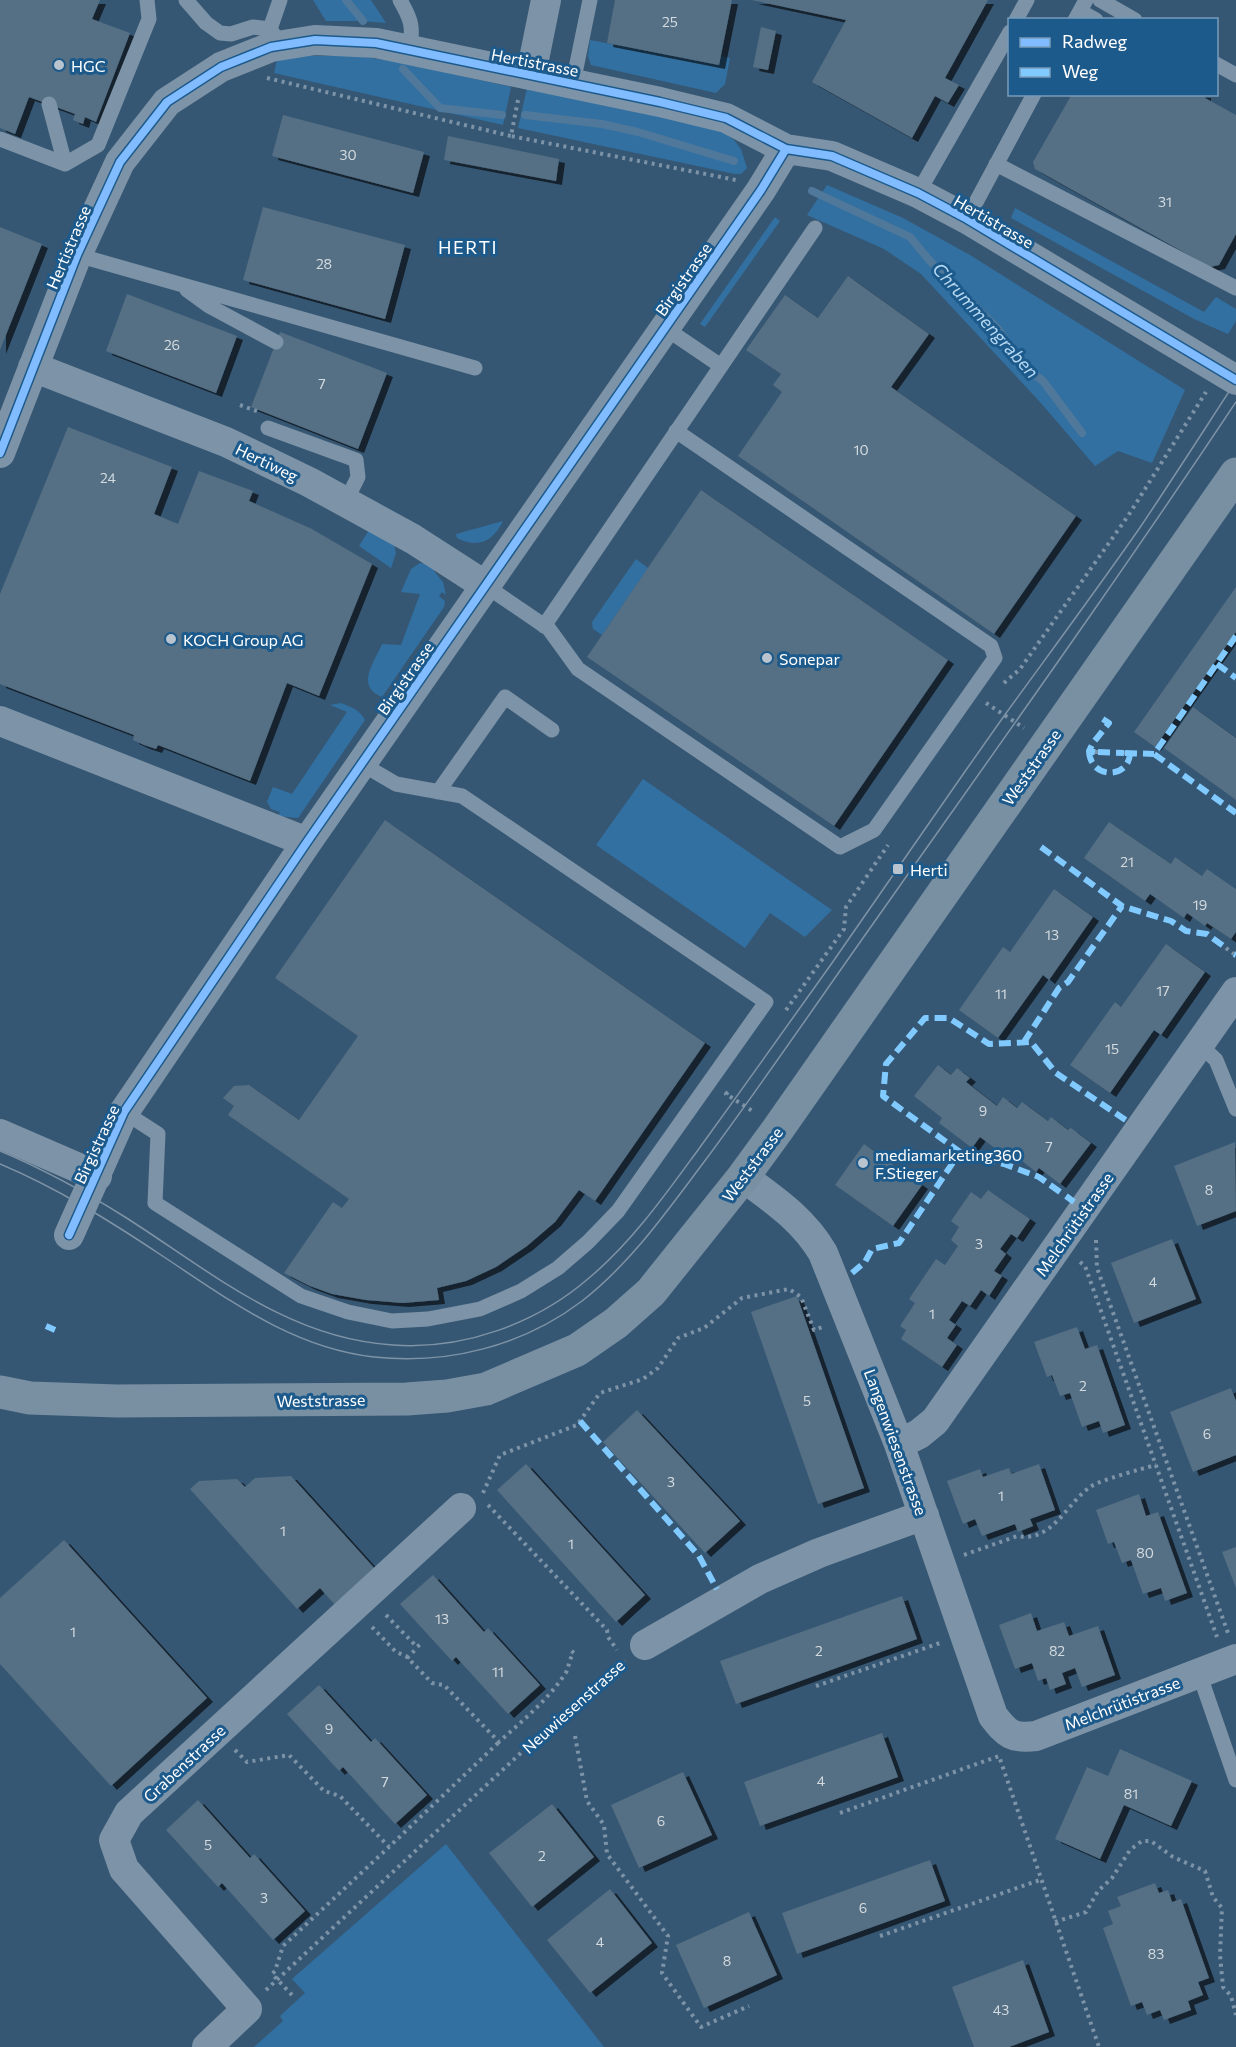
<svg xmlns="http://www.w3.org/2000/svg" width="1236" height="2047" viewBox="0 0 1236 2047" font-family="Commissioner,sans-serif">
	<defs>
		<filter id="shadow"><feDropShadow dx="6" dy="4" stdDeviation="0" flood-color="#0009"/></filter>
	</defs>
	<rect width="100%" height="100%" fill="#365773"/>
	<path fill="#3270a2" d="M313 0H371L386 23 363 21H326Z
		M590 40 719 65 721 56 730 58 725 84 716 93 591 65 588 56Z
		M307 56H358L404 63 511 87 503 125 274 73 277 60Z
		M527 88 688 121 724 132 734 140 741 149 747 168 741 174H735L518 128Z
		M827 185 903 218 970 255 1185 390 1152 463 1118 451 1095 466 1040 402 921 274 884 249 807 215Z
		M1015 208 1204 312 1216 297 1236 309V321L1228 334 1196 320 1011 218Z
		M775 217 780 221 705 327 700 324Z
		M503 521C493 541 479 549 457 538L456 534Z
		M372 525 394 543 396 553 391 568 359 546Z
		M636 559 648 568 602 635 593 629 592 622Z
		M420 563 436 565 434 571 443 582 446 595 442 592 439 596 445 601 444 607 382 697C355 686 374 663 382 644L401 645 420 594 401 592 411 569Z
		M341 703C351 707 360 710 365 720L298 818 278 816 280 812 271 809 267 802 273 787 292 794 347 712 330 705Z
		M643 779 832 910 805 937 770 913 745 948 596 845Z
		M446 1844 604 2047H254L283 2021 280 2016 305 1993 292 1979Z"/>
	<g fill="none" stroke-linecap="round" stroke-linejoin="round">
		<path stroke="#4f789a" stroke-width="8" d="M346 0 363 21
			M403 69 440 108 502 115
			M525 115 602 124 638 132 734 161
			M812 191 910 237 930 261 998 329 1025 367 1043 381 1082 433"/>
	</g>
	<path fill="#546f84" filter="url(#shadow)" d="M0 0H100L92 19 130 33 96 122 85 117 83 124 73 120 75 114 29 97 15 134 0 128Z
		M615 0H732L719 65 607 43Z
		M752 0H988L945 78 959 85 948 103 935 96 912 138 812 82 846 20Z
		M761 27 776 31 768 70 753 67Z
		M1072 94H1205V98L1236 115V234L1219 265 1210 267 1035 169 1033 162Z
		M283 115 424 152 413 193 272 156Z
		M448 136 559 159 556 181 444 160Z
		M263 207 405 245 385 319 243 280Z
		M0 227 42 244 0 350Z
		M848 276 929 334 891 387 1076 516 994 634 738 456 782 392 773 385 781 374 746 350 785 295 818 318Z
		M127 294 237 336 216 393 106 351Z
		M280 332 387 373 358 449 251 407Z
		M68 427 172 467 154 514 178 524 199 471 253 491 249 501 312 529 372 564 319 696 287 683 250 781 158 745 156 749 144 745 133 740 134 735 0 684V594Z
		M701 490 948 660 834 826 587 657Z
		M1236 587V632L1155 747 1134 732Z
		M1193 707 1236 738V800L1164 748Z
		M385 820 705 1043 595 1201 579 1190 555 1222 527 1246 496 1267 466 1281 437 1288 439 1300 403 1303 366 1300 332 1294 310 1286 284 1273 333 1202 342 1208 349 1199 228 1115 234 1106 223 1098 234 1086 249 1085 299 1120 358 1036 275 978Z
		M1109 822 1171 864 1175 857 1202 876 1207 869 1236 889V932L1231 939 1207 923 1205 926 1187 913 1184 918 1150 894 1145 901 1084 858Z
		M1054 889 1093 917 1049 980 1043 975 998 1038 959 1010 1003 947 1010 952Z
		M1166 944 1205 972 1161 1035 1154 1030 1110 1093 1070 1065 1115 1002 1121 1007Z
		M938 1065 951 1075 957 1068 970 1078 966 1082 997 1106 1003 1097 1017 1108 1022 1102 1048 1121 1051 1117 1068 1130 1071 1128 1091 1143 1060 1184 1039 1168 1036 1172 1008 1150 1004 1155 980 1137 972 1148 939 1123 942 1118 914 1096Z
		M1235 1142 1236 1211 1197 1226 1174 1166Z
		M864 1144 922 1185 893 1226 835 1185Z
		M988 1190 1030 1219 1017 1238 1011 1234 1000 1249 1006 1254 994 1271 1002 1276 989 1296 981 1290 970 1306 962 1301 949 1320 956 1325 947 1338 957 1345 942 1367 901 1339 906 1330 900 1326 915 1303 909 1299 936 1259 945 1265 958 1246 951 1240 959 1227 951 1221 971 1192 981 1199Z
		M1172 1239 1196 1299 1134 1323 1111 1263Z
		M797 1296 864 1488 818 1504 751 1312Z
		M1077 1327 1085 1349 1097 1345 1125 1425 1103 1433 1099 1421 1082 1427 1070 1393 1060 1396 1052 1375 1047 1377 1034 1342Z
		M1231 1388 1236 1401V1455L1193 1472 1170 1412Z
		M637 1410 740 1521 705 1553 603 1442Z
		M526 1464 645 1595 616 1622 497 1490Z
		M1039 1464 1055 1510 1030 1519 1033 1526 1018 1532 1015 1524 982 1536 975 1519 963 1524 947 1481 980 1469 983 1477 1009 1468 1011 1474Z
		M291 1476 376 1570 336 1606 320 1588 297 1609 190 1489 199 1481 237 1479 245 1487 255 1478Z
		M1139 1494 1146 1516 1158 1512 1187 1593 1165 1601 1161 1588 1143 1594 1131 1560 1122 1563 1114 1542 1108 1544 1096 1510Z
		M64 1540 207 1698 111 1786 0 1664V1598Z
		M1236 1547V1588L1222 1552Z
		M433 1575 484 1632 488 1628 540 1685 508 1714 456 1657 452 1661 400 1604Z
		M902 1596 917 1639 736 1704 720 1661Z
		M1031 1613 1037 1631 1064 1622 1069 1636 1098 1626 1115 1675 1082 1687 1075 1668 1062 1673 1066 1684 1050 1690 1046 1678 1038 1681 1032 1663 1015 1669 999 1625Z
		M319 1685 371 1742 375 1738 427 1795 395 1824 343 1767 339 1771 287 1714Z
		M882 1733 898 1777 760 1826 744 1782Z
		M1120 1749 1192 1781 1171 1826 1124 1805 1100 1859 1055 1839 1087 1767 1108 1776Z
		M683 1772 712 1835 639 1868 611 1805Z
		M198 1800 250 1858 254 1854 305 1911 273 1940 222 1883 218 1887 166 1830Z
		M552 1804 594 1857 532 1907 489 1853Z
		M930 1860 945 1901 797 1954 782 1913Z
		M1155 1883 1159 1893 1168 1890 1172 1902 1181 1899 1209 1978 1198 1982 1203 1995 1188 2001 1191 2010 1164 2020 1160 2010 1147 2015 1142 2002 1131 2006 1103 1928 1113 1924 1108 1911 1121 1906 1117 1897Z
		M610 1889 652 1943 590 1993 547 1940Z
		M749 1912 777 1975 704 2008 676 1945Z
		M1023 1960 1049 2032 1009 2047H974L952 1987Z"/>
	<g fill="none" stroke-linecap="round" stroke-linejoin="round">
		<path stroke="#7d93a7" stroke-width="4" stroke-dasharray="3 4.5" stroke-linecap="butt" d="M267 78 511 136
			M518 100 511 136 736 180
			M240 405 259 412
			M1004 683 1020 669 1128 516 1206 392
			M986 703 1024 728
			M1095 752H1098
			M1124 753H1125
			M1226 948 1234 954
			M786 1010 844 929 846 907 888 845
			M728 1092 726 1094 754 1112
			M1096 1240 1097 1268 1228 1633
			M1080 1262 1085 1266 1217 1637
			M483 1493 500 1455 577 1425 600 1393 643 1379 658 1368 678 1338 704 1328 742 1298 789 1289 801 1297 814 1330 825 1326
			M488 1505 607 1630 608 1637 617 1650
			M964 1555 1017 1536C1052 1543 1066 1504 1090 1487 1100 1480 1141 1469 1156 1465
			M386 1615 417 1647 423 1642
			M372 1627 396 1652 406 1656 432 1683 444 1685 499 1742C523 1720 547 1701 565 1674 570 1667 567 1662 574 1653L568 1648
			M407 1658 417 1648
			M816 1686 940 1643
			M575 1736 587 1801 604 1825 607 1854 668 1936 662 1973 701 2027 749 2006
			M235 1750 247 1762 289 1755 324 1791 340 1796 389 1847 499 1742
			M840 1813 999 1756 1099 2047
			M1055 1922 1086 1912 1098 1891 1112 1878 1130 1850 1142 1841H1151L1173 1857 1205 1871 1213 1897 1222 1908 1220 1955 1223 1987 1231 1996 1236 2015
			M880 1936 1040 1880
			M266 1990 581 1697 625 1660
			M292 1995 272 1974 275 1971 283 1946 389 1847"/>
		<path stroke="#7d93a7" stroke-width="15" d="M186 0 206 23 220 33 231 34 253 27 270 29 281 45
			M400 0C412 21 413 26 410 50
			M1100 0 1135 20
			M1080 11 1096 20
			M1016 20 1027 0
			M1075 20 1086 0
			M270 29 280 0
			M1216 64 1236 75
			M573 83 590 0
			M49 104 65 164
			M0 139 65 164
			M65 164 98 145 149 19 147 0
			M996 164 1236 288
			M918 193 1010 32
			M967 219 1034 94
			M77 255 475 368
			M187 290 209 306 276 342
			M665 328 721 366
			M268 428 356 460 358 477 346 501
			M486 586 549 629 578 669 840 847 874 830 995 658 991 646 676 431
			M544 626 815 228
			M438 792 505 697 552 730
			M1199 1044 1216 1060 1236 1109
			M124 1112 158 1134 155 1203 301 1296 348 1312 392 1321 428 1319 480 1309 521 1291 558 1268 588 1242 618 1211 766 1002 462 796 396 784 362 764
			M1199 1673 1236 1780"/>
		<path stroke="#7d93a7" stroke-width="30" d="M531 74 546 0
			M33 367 226 442 309 482 413 539 486 586
			M0 453 77 255 120 162 167 102 221 67 271 47 315 40 376 43 660 102 726 118 786 149 832 156 918 193 967 219 1236 380
			M0 721 307 842
			M0 1134 97 1176
			M743 1177C774 1200 803 1219 823 1253L899 1444 993 1716C1007 1734 1012 1739 1036 1736L1236 1659
			M69 1235 124 1112 307 842 761 190 786 149
			M899 1444 919 1434 935 1421 1236 992
			M645 1645 760 1579 819 1553 924 1515
			M207 2047 247 2009 124 1869 114 1840 129 1813 461 1508"/>
		<path stroke="#7990a3" stroke-width="33" d="M0 1392 30 1398 117 1401 407 1399 447 1396 486 1389 577 1350 616 1323 651 1292 743 1177 778 1129 1236 474"/>
		<path stroke="#7e93a6" stroke-width="1.5" d="M0 1151C43 1169 85 1192 125 1217 210 1271 288 1339 393 1345 463 1350 536 1324 589 1278 632 1242 665 1195 698 1150 743 1088 787 1026 832 963 889 881 946 798 1004 716 1049 654 1095 592 1139 529 1172 480 1204 430 1236 381
			M0 1164C57 1188 110 1221 161 1255 228 1299 292 1348 374 1357 447 1365 523 1346 582 1301 631 1263 667 1211 704 1162 750 1100 793 1038 837 975 971 784 1107 596 1236 402"/>
		<path stroke="#80caff" stroke-width="6" stroke-dasharray="12 6" stroke-linecap="butt" d="M1236 636 1154 754 1236 813
			M1217 664 1236 678
			M1089 751C1090 779 1129 780 1130 753
			M1095 752 1089 751 1093 743 1109 723 1098 716
			M1098 752 1124 753
			M1125 753 1154 754
			M1041 847 1122 906 1171 921 1186 931 1207 934 1226 948
			M1234 954 1236 955
			M1024 1042 1059 988 1068 982 1122 906
			M1060 1192 1039 1177 1004 1164 960 1152 883 1096 886 1064 925 1018H949L989 1044 1031 1042 1056 1073 1130 1123
			M1066 1196 1074 1202
			M852 1273 865 1262 872 1249 899 1243 960 1152
			M46 1326 55 1330
			M580 1421 699 1556 717 1589"/>
		<g stroke="#1d5a8c" stroke-width="11">
			<path id="cycleway" d="M0 453 77 255 120 162 167 102 221 67 271 47 315 40 376 43 660 102 726 118 786 149 832 156 918 193 967 219 1236 380
				M69 1235 124 1112 307 842 761 190 786 149"/>
		</g>
		<use href="#cycleway" stroke="#80bcff" stroke-width="8"/>
	</g>
	<g fill="#b9c4ce" stroke="#1d5a8c" stroke-width="2">
		<circle cx="59" cy="65" r="6"/>
		<circle cx="171" cy="639" r="6"/>
		<circle cx="767" cy="658" r="6"/>
		<rect x="892" y="863" width="12" height="12" rx="3"/>
		<circle cx="863" cy="1163" r="6"/>
	</g>
	<g text-anchor="middle" dominant-baseline="central" stroke-width="6" stroke-linejoin="round" paint-order="stroke">
		<g font-size="14" fill="#d4dbe0">
			<text x="670" y="21">25</text>
			<text x="348" y="154">30</text>
			<text x="1165" y="201">31</text>
			<text x="324" y="263">28</text>
			<text x="172" y="344">26</text>
			<text x="322" y="383">7</text>
			<text x="861" y="449">10</text>
			<text x="108" y="477">24</text>
			<text x="1127" y="861">21</text>
			<text x="1200" y="904">19</text>
			<text x="1052" y="934">13</text>
			<text x="1163" y="990">17</text>
			<text x="1001" y="993">11</text>
			<text x="1112" y="1048">15</text>
			<text x="983" y="1110">9</text>
			<text x="1049" y="1146">7</text>
			<text x="1209" y="1189">8</text>
			<text x="979" y="1243">3</text>
			<text x="1153" y="1281">4</text>
			<text x="932" y="1313">1</text>
			<text x="1083" y="1385">2</text>
			<text x="807" y="1400">5</text>
			<text x="1207" y="1433">6</text>
			<text x="671" y="1481">3</text>
			<text x="1001" y="1495">1</text>
			<text x="283" y="1530">1</text>
			<text x="571" y="1543">1</text>
			<text x="1145" y="1552">80</text>
			<text x="442" y="1618">13</text>
			<text x="73" y="1631">1</text>
			<text x="819" y="1650">2</text>
			<text x="1057" y="1650">82</text>
			<text x="498" y="1671">11</text>
			<text x="329" y="1728">9</text>
			<text x="821" y="1780">4</text>
			<text x="385" y="1781">7</text>
			<text x="1131" y="1793">81</text>
			<text x="661" y="1820">6</text>
			<text x="208" y="1844">5</text>
			<text x="542" y="1855">2</text>
			<text x="264" y="1897">3</text>
			<text x="863" y="1907">6</text>
			<text x="600" y="1941">4</text>
			<text x="1156" y="1953">83</text>
			<text x="727" y="1960">8</text>
			<text x="1001" y="2009">43</text>
		</g>
		<g font-size="16" fill="#fff" stroke="#1d5a8c">
			<text transform="translate(535 62) rotate(11)">Hertistrasse</text>
			<text transform="translate(994 221) rotate(30)">Hertistrasse</text>
			<text transform="translate(68 247) rotate(-67)">Hertistrasse</text>
			<text transform="translate(683 279) rotate(-55)">Birgistrasse</text>
			<text transform="translate(267 462) rotate(26)">Hertiweg</text>
			<text transform="translate(405 678) rotate(-55)">Birgistrasse</text>
			<text transform="translate(1031 767) rotate(-55)">Weststrasse</text>
			<text transform="translate(96 1144) rotate(-65)">Birgistrasse</text>
			<text transform="translate(752 1164) rotate(-53)">Weststrasse</text>
			<text transform="translate(1074 1224) rotate(-55)">Melchrütistrasse</text>
			<text transform="translate(321 1400) rotate(-1)">Weststrasse</text>
			<text transform="translate(896 1442) rotate(70)">Langenwiesenstrasse</text>
			<text transform="translate(1122 1703) rotate(-21)">Melchrütistrasse</text>
			<text transform="translate(573 1706) rotate(-42)">Neuwiesenstrasse</text>
			<text transform="translate(184 1763) rotate(-43)">Grabenstrasse</text>
		</g>
		<g font-size="16" fill="#fff" stroke="#1d5a8c" text-anchor="start">
			<text x="71" y="65">HGC</text>
			<text x="183" y="639">KOCH Group AG</text>
			<text x="779" y="658">Sonepar</text>
			<text x="910" y="869">Herti</text>
			<text x="875" y="1154">mediamarketing360<tspan x="875" dy="18">F.Stieger</tspan></text>
		</g>
		<g font-size="18" letter-spacing="1.5" fill="#fff" stroke="#1d5a8c">
			<text x="468" y="247">HERTI</text>
		</g>
		<g font-size="18" font-style="italic" fill="#b6d9f3" stroke="#1d5a8c">
			<text transform="translate(986 320) rotate(48)">Chrummengraben</text>
		</g>
	</g>
	<rect x="1008" y="18" width="210" height="78" fill="#1d5a8c" stroke="#779cba" stroke-width="1.5"/>
	<rect x="1020" y="38" width="30" height="9" fill="#80bcff" stroke="#779cba" stroke-width="1.5"/>
	<text x="1062" y="48" font-size="18" fill="#ffffff">Radweg</text>
	<rect x="1020" y="68" width="30" height="9" fill="#80caff" stroke="#779cba" stroke-width="1.5"/>
	<text x="1062" y="78" font-size="18" fill="#ffffff">Weg</text>
</svg>
